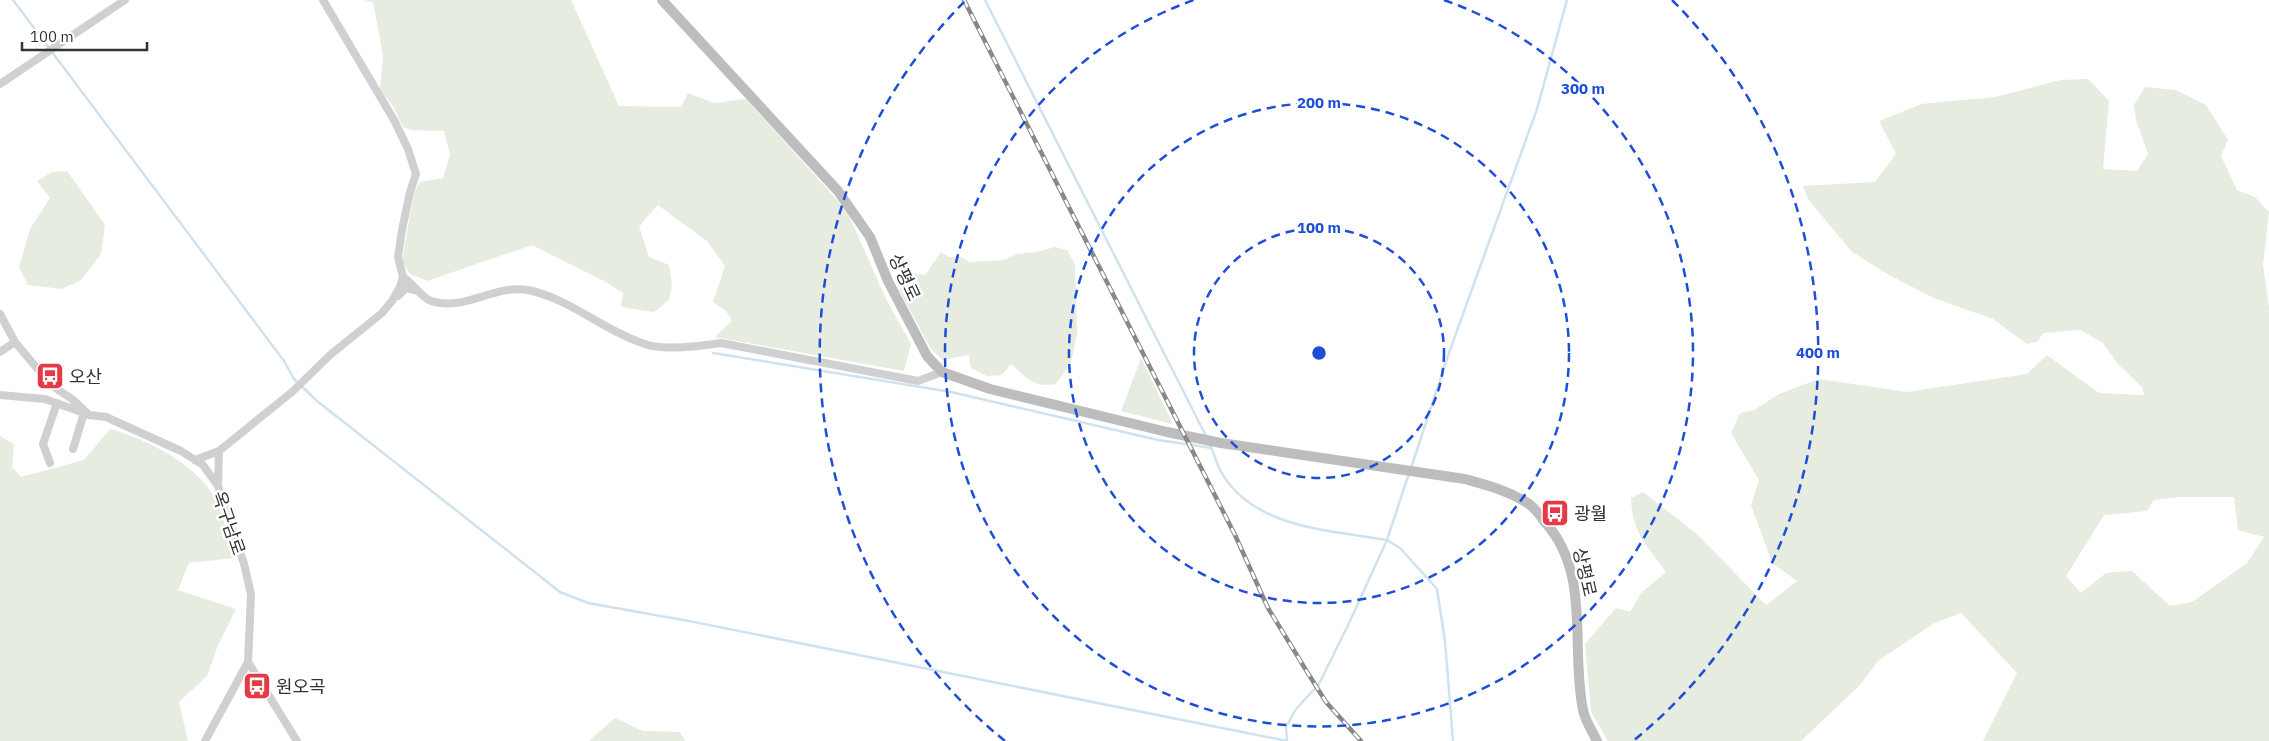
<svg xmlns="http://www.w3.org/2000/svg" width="2269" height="741" viewBox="0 0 2269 741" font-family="'IBM Plex Sans','Noto Sans KR',sans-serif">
	<rect width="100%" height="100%" fill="#fff"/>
	<path fill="#e6ecdf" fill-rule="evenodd" d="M363 0H571L619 106 681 107 688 93 714 103 746 99 847 211 886 299 911 344 904 371 715 337 732 321 726 311 713 302 725 266 707 241 658 205 639 226 649 257 669 265 672 285 669 300 654 312 621 307 623 293 604 281 532 245 427 281 410 274 402 261 414 193 420 182 443 178 450 155 444 131 411 130 403 127 393 106 380 90 383 55 373 2Z
		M2088 79 2109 101 2103 169 2137 171 2148 154 2136 120 2134 105 2145 87 2176 90 2206 105 2228 140 2221 156 2237 190 2255 197 2269 212 2263 265 2269 307V741H1983L2017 673 1961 613 1934 623 1878 661 1860 685 1801 741H1608L1591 712 1585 644 1616 608 1630 612 1641 593 1666 572C1647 545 1632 534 1631 498L1643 492 1698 535 1766 605 1797 581 1772 563 1751 505 1759 480 1731 433 1740 413 1754 410 1779 394 1819 379 1907 392 2027 374 2047 355 2099 393 2144 395 2142 387 2117 363 2103 343 2080 330 2043 333 2038 341 2027 344 1993 319 1934 298 1889 275 1852 252 1808 199 1803 186 1875 182 1896 154 1879 121 1922 104 1995 97 2061 80ZM2180 497H2234L2238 530 2264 537 2247 563 2192 602 2170 606 2132 571 2106 573 2081 593 2066 576 2104 515 2147 511 2154 500Z
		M67 171 105 225 101 254 81 280 62 289 28 285 19 267 30 229 50 198 37 181 52 172Z
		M1055 247 1067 250 1075 264 1077 334 1071 362 1056 384C1031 388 1028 378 1011 364L1002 375 987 376 971 368 969 355 943 360 931 349 899 290 912 273 925 275 941 252 949 257H961L970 262 1004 260 1017 254 1036 252Z
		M1141 358 1173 424 1121 411Z
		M110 429C147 439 196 464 215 498 224 516 228 539 234 558L189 563 178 590 236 609 218 645 207 676 179 702 188 741H0V436L14 444 12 467 21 477 84 460Z
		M615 718 643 731 680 732 685 741H589Z"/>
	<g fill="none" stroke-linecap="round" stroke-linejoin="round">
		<path stroke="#cfe2ee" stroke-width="2.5" d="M13 0 284 361 294 379 317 401 560 592 588 603 694 622 1287 741
			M985 0 1207 438
			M713 353 951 392 1158 440 1212 448
			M1210 445C1214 453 1216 462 1220 470 1252 529 1330 530 1387 540L1400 548 1437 589 1445 641 1453 741
			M1411 468 1449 353 1537 109 1567 0
			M1287 741 1286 727 1296 709 1319 684 1350 621 1387 540 1409 473"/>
		<path stroke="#d0d0d0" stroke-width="8" d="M0 84 125 0
			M403 277C414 284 421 297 431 301 464 312 495 284 528 290 571 299 604 331 645 344 663 351 701 346 721 343L918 381 942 372
			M398 296 406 288 418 291
			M0 314 15 342 51 385 72 399 89 415 106 417 181 451 203 465 218 486 244 564 251 594 248 662 297 741
			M0 352 15 342
			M0 395 45 399 84 413
			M73 449 84 413
			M195 460 219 451 292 392 330 355 382 313 392 301 400 287 403 277 398 257 402 230 410 192 416 174 408 149 394 120 323 0
			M50 463 43 444 57 403
			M218 486 219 451
			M205 741 248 662"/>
		<path stroke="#bdbdbd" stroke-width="10" d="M662 0 838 191 870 237 888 281 927 356 942 372 990 389 1167 432 1221 443 1465 479C1486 485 1510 491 1529 504 1534 508 1540 515 1544 521 1592 573 1570 646 1583 710 1585 720 1592 731 1597 741"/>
		<g stroke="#888" stroke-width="4.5">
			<path id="rail" d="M964 0 1235 535 1268 608 1309 675 1326 702 1361 741"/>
		</g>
		<use href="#rail" stroke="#fff" stroke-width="2.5" stroke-dasharray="8" stroke-linecap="butt"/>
	</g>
	<g fill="none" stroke="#1d4ed8" stroke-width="2.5" stroke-dasharray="9 6">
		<circle cx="1319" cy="353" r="125"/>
		<circle cx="1319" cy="353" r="250"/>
		<path d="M1444 0A374 374 0 1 1 1194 0"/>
		<path d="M1005 741A499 499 0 0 1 966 0M1672 0A499 499 0 0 1 1633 741"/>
	</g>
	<defs>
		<g id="bus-square" transform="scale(1.4375)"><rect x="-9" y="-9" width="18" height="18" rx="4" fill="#e63946" stroke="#fff"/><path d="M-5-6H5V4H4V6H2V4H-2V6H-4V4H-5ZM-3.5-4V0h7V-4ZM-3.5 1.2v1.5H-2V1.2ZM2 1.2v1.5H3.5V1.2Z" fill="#fff"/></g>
	</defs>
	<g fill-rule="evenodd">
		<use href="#bus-square" x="50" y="376"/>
		<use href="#bus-square" x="1555" y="513"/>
		<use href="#bus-square" x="257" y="686"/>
	</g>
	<g text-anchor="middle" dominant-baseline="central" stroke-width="5" stroke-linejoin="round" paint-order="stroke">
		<g font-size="18" fill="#333" stroke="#fff">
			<text transform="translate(905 277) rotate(65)">상평로</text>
			<text transform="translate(229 523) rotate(71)">옥구남로</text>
			<text transform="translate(1585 572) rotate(77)">상평로</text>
		</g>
		<g font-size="18" fill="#333" stroke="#fff" text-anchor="start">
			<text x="69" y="376">오산</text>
			<text x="1574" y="513">광월</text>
			<text x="276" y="686">원오곡</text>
		</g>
	</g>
	<circle cx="1319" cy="353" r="8" fill="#1d4ed8" stroke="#fff" stroke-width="2.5"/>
	<g font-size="15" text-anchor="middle" font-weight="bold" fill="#1d4ed8" stroke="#fff" stroke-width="5" stroke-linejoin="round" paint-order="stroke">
		<text x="1583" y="94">300 m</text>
		<text x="1319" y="108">200 m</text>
		<text x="1319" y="233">100 m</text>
		<text x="1818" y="358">400 m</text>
	</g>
	<path d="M22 42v8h125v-8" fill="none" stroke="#333333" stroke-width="2.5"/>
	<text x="30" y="42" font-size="15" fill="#333333" stroke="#ffffff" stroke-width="4" paint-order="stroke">100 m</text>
</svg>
